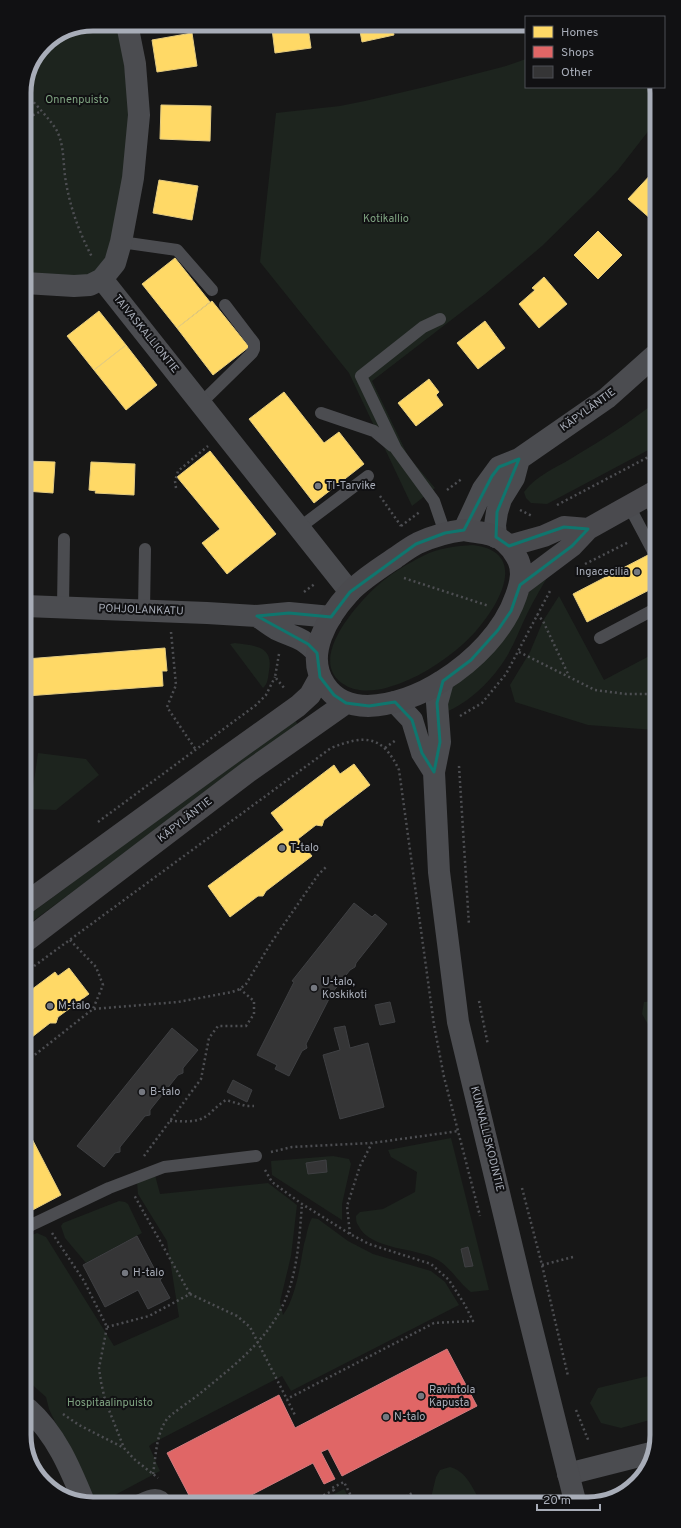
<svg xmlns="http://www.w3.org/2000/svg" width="681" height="1528" viewBox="0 0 681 1528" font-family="Overpass,sans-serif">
	<rect width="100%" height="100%" fill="#171717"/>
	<path fill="#1d241e" d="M67 29H120L131 123 118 221 103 268 83 277 25 273 24 89 44 44Z
		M526 59V87H653V125L618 170 594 195 542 246 485 294 372 381 408 456 435 488 412 506 349 373 260 262 276 113 340 106 365 101 429 86 506 66Z
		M654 403V447L547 504 531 503 526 498 524 492C537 475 554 469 572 458 600 441 628 424 654 403Z
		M473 545C538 553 489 622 462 645 441 663 417 679 389 687 377 691 357 693 345 685 305 662 356 605 377 586 390 574 407 564 423 556 438 548 456 546 473 545Z
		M551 571C543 585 534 599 527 614 520 628 515 643 507 656 492 681 470 702 444 713L446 695 526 595Z
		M559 596 604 680 655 653V730L588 725 515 702 510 685 530 652 543 621Z
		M235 643C254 646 274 645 269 671 268 677 268 684 263 688L230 644Z
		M294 719 299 726 26 926V917Z
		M38 753 86 759 99 775 56 810 30 809Z
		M656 1001V1038L642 1014 644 1002Z
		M451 1138 489 1290 471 1292C459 1283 451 1268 438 1260 417 1247 370 1251 358 1225 356 1223 356 1219 356 1216L360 1212 383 1209 415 1192 417 1172 391 1157 388 1150Z
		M333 1156 349 1159 351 1164 342 1204V1220L272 1175 271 1161Z
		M155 1175 160 1194 268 1183 297 1205 291 1256 280 1302 283 1315C296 1297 300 1266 304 1244 307 1235 307 1227 312 1218L318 1219 348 1241 373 1254 431 1271 445 1282 459 1305 291 1391 282 1376 153 1443 149 1446 160 1471 98 1504H95L78 1463 56 1424 49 1409 46 1397 28 1381 27 1237 37 1233 46 1237 114 1346 179 1317 167 1241 138 1194 137 1182Z
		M119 1201 125 1202 128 1204 142 1233 86 1263 65 1238 61 1226 63 1223Z
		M657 1374V1418L621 1428 601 1423 590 1403 598 1388Z
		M450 1467C467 1472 472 1487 480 1501L430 1502 436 1477 440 1470Z
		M344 1489 351 1502H318Z"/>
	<path fill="#ffd966" stroke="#e5cc7f" d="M359 26H392L394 35 362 42Z
		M283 27H308L311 48 275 53 272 29Z
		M192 33 197 66 157 72 152 40Z
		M161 105 211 106 210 141 160 139Z
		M654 171V218L652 220 628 199Z
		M159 180 198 186 192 220 153 213Z
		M598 231 622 255 598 279 574 255Z
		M175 258 210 302 177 328 142 284Z
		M544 277 567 304 539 328 519 304 535 290 532 288Z
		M212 301 249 347 213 375 177 328Z
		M99 311 126 345 94 370 67 336Z
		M485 321 505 348 478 369 457 343Z
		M126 345 157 385 126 410 94 370Z
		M429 379 439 392 436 395 443 405 416 426 398 403Z
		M284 392 324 443 339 432 364 464 314 503 249 419Z
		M210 451 276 534 227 574 202 543 220 529 177 477Z
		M25 461 55 462 53 493 25 491Z
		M91 462 135 464 134 495 95 493 96 491 89 490Z
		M648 555 655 567V587L587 622 573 594Z
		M165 648 167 671H162L163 686 26 696V659Z
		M354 764 370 785 324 820 322 826 316 825 298 839 312 856 266 891 263 896H258L230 917 208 886 284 830 271 813 334 765 340 774Z
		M69 968 89 994 58 1017 56 1023H50L27 1041V993L55 972 58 976Z
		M28 1131 61 1195 27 1213V1132Z"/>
	<path fill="#e06666" stroke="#cf7b7f" d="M447 1349 477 1406 342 1476 328 1449 321 1452 335 1479 324 1484 313 1463 236 1503H193L167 1453 279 1395 295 1428Z"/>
	<path fill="#353536" stroke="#3f4043" d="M354 903 372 917 375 914 387 924 356 963 355 967 350 970 332 993 306 1044 307 1048 302 1051 289 1076 275 1069 277 1065 257 1055 294 982 292 981Z
		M390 1002 395 1022 380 1025 375 1005Z
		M345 1026 350 1048 368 1043 384 1107 340 1119 323 1055 340 1050 334 1028Z
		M172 1028 198 1050 183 1068V1073L178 1075 150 1110V1115L145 1116 120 1147V1152L115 1153 104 1167 77 1146Z
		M233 1080 252 1090 247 1102 227 1092Z
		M326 1160 327 1172 308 1174 306 1163Z
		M137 1236 155 1270H160L163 1272V1277L160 1280 170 1298 148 1309 138 1290 105 1307 83 1265Z
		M468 1247 473 1266 465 1267 461 1249Z"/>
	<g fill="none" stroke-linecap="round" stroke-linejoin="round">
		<path stroke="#4d4e52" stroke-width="2.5" stroke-dasharray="2 3" stroke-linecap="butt" d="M24 91C33 102 51 120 57 131 64 145 63 161 65 176 69 205 79 232 92 257
			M24 120 41 111
			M176 488 175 481 178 471 208 446
			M447 490 463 478
			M380 496 401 526
			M557 505 654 454
			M520 510 532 516
			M401 526 421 511
			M585 564 629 542
			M404 578 489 606
			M304 592 316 583
			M537 614 543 621 569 676
			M171 632 176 685 167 707 196 750
			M519 652 595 690 626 694H655
			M279 654 275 677 285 689
			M460 716 482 703 506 674 550 591
			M385 748 396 740
			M459 766 469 925
			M98 822 256 705 266 695 275 677
			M70 940 96 967 103 985 93 1009
			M26 972 331 748C364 735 382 734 399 770L434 1025 444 1077 480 1216
			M479 1001 488 1045
			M27 1061 93 1009 178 1002 232 992 240 989 246 984 271 943 318 875 327 866
			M170 1121C181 1121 193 1123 203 1118 210 1115 217 1105 226 1100L246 1106H254
			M271 1152 292 1147 372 1143 459 1131
			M144 1156 201 1079 209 1038 218 1026H246L254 1014V1001L240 989
			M265 1170 272 1182 302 1204 350 1234 369 1244 431 1264 449 1280 465 1305 473 1321 434 1323 287 1399
			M522 1188 542 1265 568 1376
			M52 1233 84 1281 107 1327 99 1368 101 1382 105 1400 124 1448
			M350 1234 347 1206 360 1166 372 1143
			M542 1265 573 1257
			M190 1294 237 1316 250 1327 296 1417
			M107 1327 149 1316 190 1294 134 1195
			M576 1410 589 1442
			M63 1414 79 1425 124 1448 134 1459 158 1478
			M153 1474C156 1456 156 1434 167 1419 171 1414 192 1400 198 1395 226 1372 257 1349 276 1318 297 1284 299 1243 302 1204
			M302 1502 308 1499 310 1502
			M310 1502 334 1490 332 1488 344 1482 354 1502
			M397 1502 414 1492
			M110 1504 117 1500"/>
		<path stroke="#4b4c50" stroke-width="12" d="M121 242 177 250 212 290
			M440 319 423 327 361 376 396 449 434 501 445 533
			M201 403 252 353 254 349V343L225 305
			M321 413 374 431 392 446
			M648 496 654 510
			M629 506 655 555
			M299 528 368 476
			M63 607 64 539
			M144 610 145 549
			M600 638 655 609
			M27 1227 109 1188 164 1167 256 1156
			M132 1504C143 1498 159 1488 167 1503"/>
		<path stroke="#4b4c50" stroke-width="22" d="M102 279 350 592
			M25 283 74 286 90 285 102 279 115 263 121 242 133 178 139 115 135 64 128 29
			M464 530 483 489 499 467 519 459 607 398 654 356
			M496 537 495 525 497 512 501 499 514 478 519 459
			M28 1409C56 1434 70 1468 84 1502
			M568 1474 651 1453"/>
		<path stroke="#4b4c50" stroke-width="22" d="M25 606 207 613 257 616 289 613 331 617
			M257 616C263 620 269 625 276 629 295 638 301 636 317 653
			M443 681 437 703 440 742 434 772 439 872 458 1022 522 1289 575 1501
			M395 702 412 720 422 753 434 772"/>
		<path stroke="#4a4a4e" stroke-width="22" d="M464 530C473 532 483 532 491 535 502 538 510 546 516 556 524 569 521 582 516 596 504 631 474 661 442 681 421 695 393 705 368 706 350 706 335 700 325 685 304 655 328 616 349 593 361 580 380 568 395 558 402 553 410 547 418 543 433 536 448 532 464 530Z
			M509 546 544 536 564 527 588 529
			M520 585 572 546 588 529 654 492
			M26 903 210 769 298 706 310 695 320 677
			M26 941 248 772 346 703"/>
	</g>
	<path fill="none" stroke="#0f766e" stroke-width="3" stroke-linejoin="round" d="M519 459 497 512 496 537 509 546 564 527 588 529 572 546 520 585 511 611 498 630 471 660 443 681 437 703 440 742 434 772 422 753 412 720 395 702 369 706 346 703 334 695 320 677 317 653 308 644 257 616 289 613 331 617 350 592 416 544 445 533 464 530 492 476 499 467Z"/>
	<g fill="#757880" stroke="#111113" stroke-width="1.5">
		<circle cx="318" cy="486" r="4"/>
		<circle cx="637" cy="572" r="4"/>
		<circle cx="282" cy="848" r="4"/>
		<circle cx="314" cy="988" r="4"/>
		<circle cx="50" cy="1006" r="4"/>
		<circle cx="142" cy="1092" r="4"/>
		<circle cx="125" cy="1273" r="4"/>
		<circle cx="421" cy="1396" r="4"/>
		<circle cx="386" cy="1417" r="4"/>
	</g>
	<g text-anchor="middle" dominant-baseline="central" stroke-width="4" stroke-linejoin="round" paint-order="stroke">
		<g font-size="11" fill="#7fa381" stroke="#111113">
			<text x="77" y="100">Onnenpuisto</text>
			<text x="386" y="219">Kotikallio</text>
			<text x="110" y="1403">Hospitaalinpuisto</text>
		</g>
		<g font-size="11" fill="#a8adb8" stroke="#111113">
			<text transform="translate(146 334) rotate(51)">TAIVASKALLIONTIE</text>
			<text transform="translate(588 410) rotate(-36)">KÄPYLÄNTIE</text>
			<text transform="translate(141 610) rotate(2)">POHJOLANKATU</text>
			<text transform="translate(185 820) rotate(-38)">KÄPYLÄNTIE</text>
			<text transform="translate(487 1139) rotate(76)">KUNNALLISKODINTIE</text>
		</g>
		<g font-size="11" fill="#a8adb8" stroke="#111113" text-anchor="start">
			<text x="326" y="486">TI-Tarvike</text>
			<text x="629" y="572" text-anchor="end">Ingacecilia</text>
			<text x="290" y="848">T-talo</text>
			<text x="322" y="982">U-talo,<tspan x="322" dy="13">Koskikoti</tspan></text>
			<text x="58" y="1006">M-talo</text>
			<text x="150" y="1092">B-talo</text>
			<text x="133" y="1273">H-talo</text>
			<text x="429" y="1390">Ravintola<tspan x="429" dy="13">Kapusta</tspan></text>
			<text x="394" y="1417">N-talo</text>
		</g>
	</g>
	<path d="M0 0H681V1528H0ZM93 31H588A62 62 0 0 1 650 93V1435A62 62 0 0 1 588 1497H93A62 62 0 0 1 31 1435V93A62 62 0 0 1 93 31Z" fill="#111113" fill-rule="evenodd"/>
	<path fill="none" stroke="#a8adb8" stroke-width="5" d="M93 31H588A62 62 0 0 1 650 93V1435A62 62 0 0 1 588 1497H93A62 62 0 0 1 31 1435V93A62 62 0 0 1 93 31Z"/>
	<rect x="525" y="16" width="140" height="72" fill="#111113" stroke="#4d4f55"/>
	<rect x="533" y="26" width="20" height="12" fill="#ffd966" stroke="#4d4f55"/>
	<text x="561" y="36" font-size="12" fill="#a8adb8">Homes</text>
	<rect x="533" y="46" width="20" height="12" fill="#e06666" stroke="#4d4f55"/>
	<text x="561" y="56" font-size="12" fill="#a8adb8">Shops</text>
	<rect x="533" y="66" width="20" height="12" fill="#353536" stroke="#4d4f55"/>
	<text x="561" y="76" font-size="12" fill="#a8adb8">Other</text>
	<path d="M537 1504v6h63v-6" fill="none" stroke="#a8adb8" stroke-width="2"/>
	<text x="543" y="1504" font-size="12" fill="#a8adb8" stroke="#111113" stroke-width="3" paint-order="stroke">20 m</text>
</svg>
